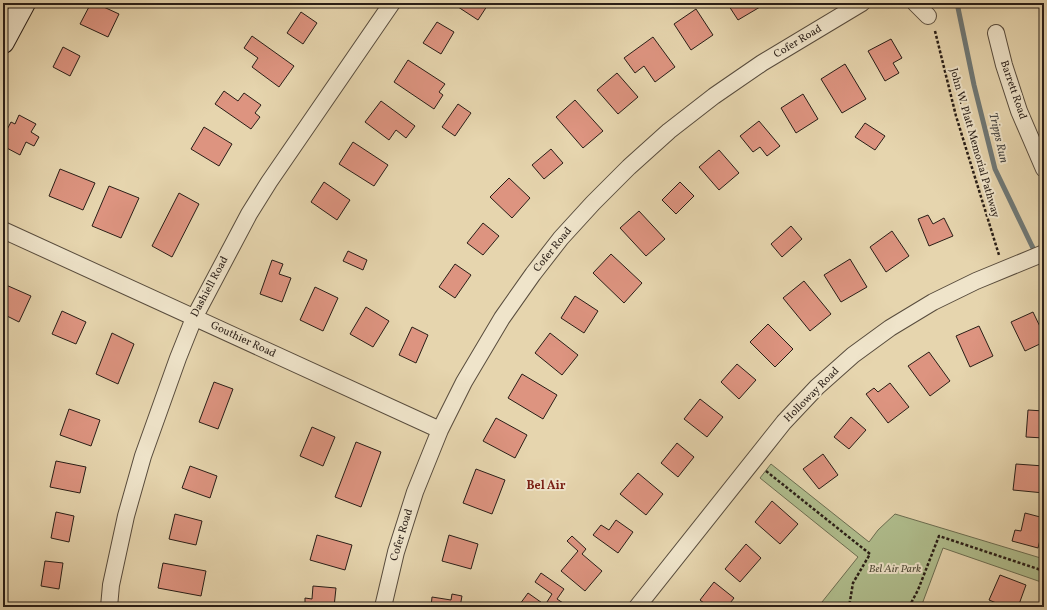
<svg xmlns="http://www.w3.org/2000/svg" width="1047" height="610" viewBox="0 0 1047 610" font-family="Vollkorn,serif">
	<rect width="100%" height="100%" fill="#e6d5ae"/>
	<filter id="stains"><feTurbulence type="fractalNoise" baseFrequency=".005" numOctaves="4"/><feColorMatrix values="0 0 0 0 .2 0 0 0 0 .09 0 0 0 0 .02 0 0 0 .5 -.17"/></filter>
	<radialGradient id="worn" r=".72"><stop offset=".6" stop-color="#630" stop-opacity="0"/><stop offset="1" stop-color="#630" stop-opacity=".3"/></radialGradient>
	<path fill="#b0be8e" stroke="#6c6e52" d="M771 464 869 542 878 530 895 514 1044 559V583L943 548 921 607H818L858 557 760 478Z"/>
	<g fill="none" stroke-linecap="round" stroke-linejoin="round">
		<path stroke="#6f7977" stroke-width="5" d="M957 3 974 85 995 169 1032 246 1044 268"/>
	</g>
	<path fill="#dd9480" stroke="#291e17" d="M91 3H95L119 14 108 37 80 24Z
		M452 3H489L478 20Z
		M727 3H758L760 7 738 20Z
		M696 9 713 35 691 50 674 24Z
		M301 12 317 23 303 44 287 33Z
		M437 22 454 32 441 54 423 43Z
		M252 36 294 66 279 87 252 67 258 58 244 48Z
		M653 37 675 67 655 82 644 66 635 73 624 58Z
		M891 39 902 58 893 63 899 73 885 81 868 51Z
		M63 47 80 56 70 76 53 67Z
		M408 60 445 84 439 92 443 95 434 109 394 82Z
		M845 64 866 99 842 113 821 79Z
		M617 73 638 97 618 114 597 90Z
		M224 91 238 101 244 93 261 105 255 113 260 117 251 129 215 104Z
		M803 94 818 119 796 133 781 108Z
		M575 100 603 131 583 148 556 117Z
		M381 101 415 126 406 138 396 130 389 140 365 122Z
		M458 104 471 113 455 136 442 127Z
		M19 115 36 124 31 132 39 137 34 146 26 142 20 155 3 146V137L11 122 15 124Z
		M759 121 780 146 767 156 760 147 753 152 740 136Z
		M865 123 885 136 875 150 855 137Z
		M204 127 232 144 219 166 191 149Z
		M353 142 388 165 374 186 339 164Z
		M551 149 563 163 544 179 532 165Z
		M719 150 739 173 719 190 699 167Z
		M60 169 95 183 83 210 49 196Z
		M509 178 530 198 512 218 490 197Z
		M324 182 350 200 337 220 311 202Z
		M680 182 694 196 676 214 662 200Z
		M109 186 139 198 121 238 92 226Z
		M179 193 199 204 172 257 152 246Z
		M639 211 665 239 646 256 620 228Z
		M928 215 933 224 944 218 953 236 929 246 918 219Z
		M483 223 499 236 483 255 467 243Z
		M791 226 802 239 782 257 771 244Z
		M892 231 909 256 886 272 870 247Z
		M348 251 367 260 363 270 343 261Z
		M611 254 642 283 624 303 593 273Z
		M850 259 867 287 841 302 824 275Z
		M272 260 283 264 279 274 291 278 282 302 260 294Z
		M455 264 471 275 455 298 439 287Z
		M804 281 831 314 810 331 783 298Z
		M6 285 31 296 19 322 3 314V293Z
		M315 287 338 298 323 331 300 320Z
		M575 296 598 311 584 333 561 318Z
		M366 307 389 321 373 347 350 334Z
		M62 311 86 322 76 344 52 334Z
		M1033 312 1044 335V342L1025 351 1011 322Z
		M768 324 793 349 775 367 750 342Z
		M979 326 993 356 970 367 956 336Z
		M412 327 428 335 416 363 399 355Z
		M112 333 134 344 118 384 96 374Z
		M550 333 578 355 562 375 535 353Z
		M929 352 950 381 930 396 908 366Z
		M737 364 756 380 739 399 721 382Z
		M522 374 557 395 543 419 508 398Z
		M214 382 233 389 218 429 199 422Z
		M890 383 909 407 888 423 866 394 874 388 878 392Z
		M700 399 723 417 707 437 684 419Z
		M69 409 100 420 91 446 60 435Z
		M1028 410 1044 411V438L1026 437Z
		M851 417 866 430 849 449 834 437Z
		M496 418 527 435 515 458 483 441Z
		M312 427 335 437 323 466 300 456Z
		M356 442 381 452 361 507 335 497Z
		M677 443 694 457 678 477 661 463Z
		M823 454 838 475 819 489 803 469Z
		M56 461 86 467 80 493 50 487Z
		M1016 464 1044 466V493L1013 490Z
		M190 466 217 476 210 498 182 488Z
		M476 469 505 480 492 514 463 503Z
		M638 473 663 494 646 515 620 494Z
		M772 501 798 524 780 544 755 522Z
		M56 512 74 516 69 542 51 538Z
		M1025 513 1044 518V524L1038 548 1012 541 1015 530 1021 531Z
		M175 514 202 521 196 545 169 539Z
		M616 520 633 532 618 553 593 535 601 525 609 530Z
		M317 535 352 545 345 570 310 560Z
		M449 535 478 544 471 569 442 561Z
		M572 536 586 549 582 554 602 571 585 591 561 571 578 551 567 541Z
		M746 544 761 558 740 582 725 569Z
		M45 561 63 563 59 589 41 586Z
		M163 563 206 571 201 596 158 588Z
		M541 573 564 589 557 599 569 607H524L520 604 528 593 545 605 552 594 535 582Z
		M1000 575 1026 585 1018 607H1006L989 600Z
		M714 582 734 598 727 607H709L700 600Z
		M313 586 336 588 334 607H305V598L312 599Z
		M452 594 462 596 460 607H431L432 597 451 600Z"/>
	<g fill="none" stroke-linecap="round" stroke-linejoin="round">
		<g stroke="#584c3d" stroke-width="18">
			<path id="street" d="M915 3 928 16
				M996 33 1004 65 1019 111 1044 169
				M3 230 440 430
				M109 607 111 585 126 516 143 456 178 358 194 318 249 214 269 182 392 3
				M383 607 396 552 415 492 440 430 464 382 502 318 533 274 561 238 593 203 629 167 669 131 714 96 762 63 862 3
				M637 607 784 422 817 387 853 355 890 328 933 302 976 281 1044 253"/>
		</g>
		<g stroke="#291e17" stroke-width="24">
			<path id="secondary" d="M3 42 24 3"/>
		</g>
		<path stroke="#291e17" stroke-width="2.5" stroke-dasharray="3 2" stroke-linecap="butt" d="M935 31 956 116 999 255
			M766 471 870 554 853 583 849 607
			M909 607 918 590 939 536 1044 571"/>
		<use href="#street" stroke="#efe4ca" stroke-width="16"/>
		<use href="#secondary" stroke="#efe4ca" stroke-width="22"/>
	</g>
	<g text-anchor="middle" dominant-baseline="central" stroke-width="4" stroke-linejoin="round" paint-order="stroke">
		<g font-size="11" fill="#291e17" stroke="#efe4ca">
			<text transform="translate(798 42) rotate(-31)">Cofer Road</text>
			<text transform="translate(1013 90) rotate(71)">Barrett Road</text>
			<text transform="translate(974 143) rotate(74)">John W. Platt Memorial Pathway</text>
			<text transform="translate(553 250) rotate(-51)">Cofer Road</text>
			<text transform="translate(210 287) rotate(-62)">Dashiell Road</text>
			<text transform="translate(243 340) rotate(25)">Gouthier Road</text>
			<text transform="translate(812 395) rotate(-45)">Holloway Road</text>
			<text transform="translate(402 535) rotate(-73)">Cofer Road</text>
		</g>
		<g font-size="11" font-style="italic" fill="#524e3b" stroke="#efe4ca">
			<text x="895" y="569">Bel Air Park</text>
		</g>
		<g font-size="12" font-style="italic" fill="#4c4b47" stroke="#efe4ca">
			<text transform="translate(998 138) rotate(77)">Tripps Run</text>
		</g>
		<g font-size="12" font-weight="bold" fill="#7a1f14" stroke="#efe4ca">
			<text x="546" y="486">Bel Air</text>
		</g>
	</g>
	<rect width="1047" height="610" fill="none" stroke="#e6d5ae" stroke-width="16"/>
	<rect x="4" y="4" width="1039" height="602" fill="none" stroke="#291e17" stroke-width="2"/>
	<rect x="8" y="8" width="1031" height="594" fill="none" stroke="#291e17"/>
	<rect width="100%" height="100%" filter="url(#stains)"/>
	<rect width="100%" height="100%" fill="url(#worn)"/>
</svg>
